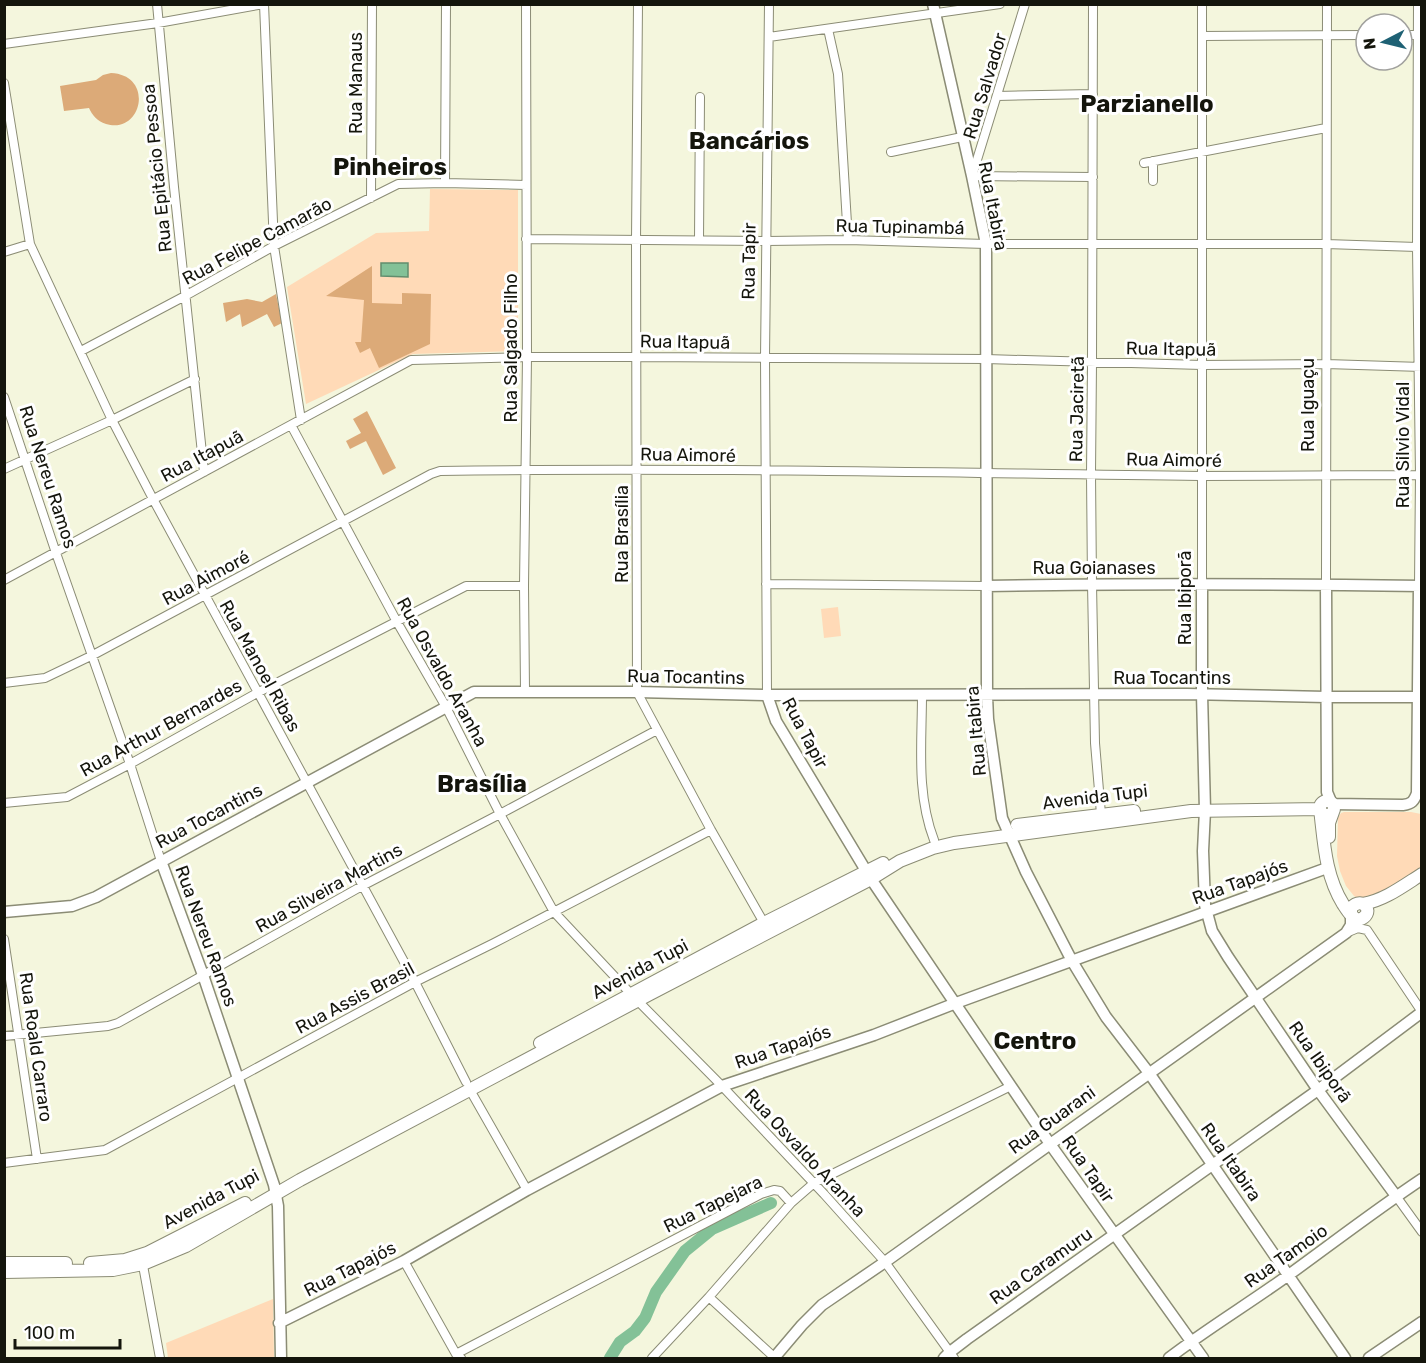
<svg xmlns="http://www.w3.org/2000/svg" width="1426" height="1363" viewBox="0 0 1426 1363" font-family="Rubik,sans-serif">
	<rect width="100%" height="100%" fill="#f4f6dd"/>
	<path fill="#ffdab7" d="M430 189 518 190V351L413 354 306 404 287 287 376 233 429 231Z
		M838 607 841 636 824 638 821 609Z
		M1344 812H1411L1421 814V871L1387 894 1359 899 1354 896 1346 886 1340 871 1337 856 1338 818 1341 813Z
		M273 1299 274 1358H168L166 1343Z"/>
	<path fill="#dcaa78" d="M111 73C155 75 142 135 106 124 97 121 92 115 89 108L64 111 60 86 96 80 103 75Z
		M372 266V303L402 304V293L431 294 430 344 379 368 370 348 360 353 355 342H361L364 300 326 296Z
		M276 294 282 323 274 327 267 314 242 327 240 314 226 322 223 303 247 299 262 302Z
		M367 411 396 468 383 475 366 441 350 449 346 441 361 433 353 419Z"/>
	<path fill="#83c197" stroke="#628d6d" stroke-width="1.5" d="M381 263H408V277L381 276Z"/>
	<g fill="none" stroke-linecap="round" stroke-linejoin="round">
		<path stroke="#83c197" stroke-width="12" d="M610 1358 620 1342 635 1331 645 1318 656 1292 685 1251 712 1229 771 1203"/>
		<g stroke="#8b8c75" stroke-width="10">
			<path id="street" d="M157 4 174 187 204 472
				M264 4 274 246 301 420
				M638 4 636 240 637 692 711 830 764 923
				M1025 4 972 176 1093 177
				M1093 4 1092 363 1091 474 1092 584 1095 743 1101 814
				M1418 4 1417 247 1420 475 1419 586
				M828 29 838 74 848 240
				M1402 35H1422
				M1203 36 1366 35
				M769 37 1000 4
				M4 44 158 23 264 4
				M4 83 30 244 112 420 153 499 415 982 466 1082
				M997 96 1093 94
				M891 152 962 137
				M1144 163 1326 128
				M1153 181V161
				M445 183 446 4
				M371 198 372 4
				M526 239 766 241 848 240 986 244H1326L1417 247
				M699 240 700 97
				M4 252 30 244
				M81 351 185 296 274 246 398 184 445 183 526 185
				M4 397 56 553 130 764 161 861
				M291 425 397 622 446 707 500 814 554 912 631 994 722 1086 824 1194 885 1262 954 1358
				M4 469 112 420 195 379
				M4 580 411 360 527 357H636L986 359 1202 365 1326 364 1422 367
				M766 584 986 586
				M1202 584V4
				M1326 584 1327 4
				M4 683 45 678 93 655 431 474 440 471C693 467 946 473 1200 476 1273 476 1348 475 1422 475
				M525 691 524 586 527 357 526 4
				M922 694C922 744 916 793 934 840
				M767 695 765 358 769 4
				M4 803 67 797 130 764 257 693 466 586H524
				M1346 933 1358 928 1367 930 1422 1012
				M4 939 37 1159
				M4 1036 108 1026 118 1023 362 886 500 814 657 730
				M470 1090 527 1190
				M4 1163 105 1150 415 982 494 943 711 830
				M1396 1196 1422 1232
				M142 1260 160 1358
				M404 1261 456 1354 461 1358
				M709 1297 775 1358
				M456 1354 761 1194 774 1190 780 1191 791 1203
				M652 1358 709 1297 791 1203 814 1183 1011 1086"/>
		</g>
		<g stroke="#8b8c75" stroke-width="13">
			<path id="secondary" d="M933 4 972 176 986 244 987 696 988 719 1002 818 1026 872 1072 961 1106 1017 1149 1073 1181 1119 1345 1358
				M1202 584V694L1205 810 1203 851 1205 905 1212 931 1228 957 1318 1090 1396 1196
				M1326 584 1327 792 1332 804 1403 805C1412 804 1414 801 1417 793L1419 586
				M986 586C1131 583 1276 584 1422 586
				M767 695 776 721 871 879 1050 1144 1203 1358
				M161 861 203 975 274 1185 278 1206 281 1358
				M4 912 72 906 96 897 474 692H637L767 695 1186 694 1326 697H1422
				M279 1323 404 1261 527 1190 722 1086 874 1035 956 1003 1327 868
				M774 1358 802 1325 822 1305 885 1262 1346 933 1351 925V915
				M944 1358 950 1352 967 1339 1318 1090 1422 1012
				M1169 1358C1208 1328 1250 1303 1290 1274 1334 1242 1377 1209 1422 1179
				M1369 1358 1422 1322"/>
		</g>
		<g stroke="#8b8c75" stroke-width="14">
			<path id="primary" d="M1320 808a7 7 0 1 1 14 0a7 7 0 1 1-14 0Z
				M1017 825 1134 811
				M1329 837V823L1333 812
				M1363 904C1385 900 1403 886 1422 874
				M540 1043 764 923 883 863
				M4 1263H66
				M90 1263 125 1260 147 1253 245 1203
				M4 1272 113 1270 143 1264 186 1246 300 1180 650 994 871 879 900 861 933 848 954 843 1191 811 1320 809C1324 842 1325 875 1343 904 1347 910 1351 917 1358 920 1377 915 1363 894 1351 908V915"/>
		</g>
		<use href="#street" stroke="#fff" stroke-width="8"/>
		<use href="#secondary" stroke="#fff" stroke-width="10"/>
		<use href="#primary" stroke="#fff" stroke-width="12"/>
	</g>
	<g text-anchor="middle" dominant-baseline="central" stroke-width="6" stroke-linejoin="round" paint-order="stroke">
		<g font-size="18" fill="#14150c" stroke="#fff">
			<text transform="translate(356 83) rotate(-90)">Rua Manaus</text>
			<text transform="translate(985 86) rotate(-73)">Rua Salvador</text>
			<text transform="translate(157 168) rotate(-96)">Rua Epitácio Pessoa</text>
			<text transform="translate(993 206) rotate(79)">Rua Itabira</text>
			<text transform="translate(900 227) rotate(1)">Rua Tupinambá</text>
			<text transform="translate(257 241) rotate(-28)">Rua Felipe Camarão</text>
			<text transform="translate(749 261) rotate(-89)">Rua Tapir</text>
			<text transform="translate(685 342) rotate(1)">Rua Itapuã</text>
			<text transform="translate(511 348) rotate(-90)">Rua Salgado Filho</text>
			<text transform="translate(1171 349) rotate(1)">Rua Itapuã</text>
			<text transform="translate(1308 405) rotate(-90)">Rua Iguaçu</text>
			<text transform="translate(1077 409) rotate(-89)">Rua Jaciretã</text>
			<text transform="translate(1403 445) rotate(-90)">Rua Silvio Vidal</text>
			<text transform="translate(688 455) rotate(1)">Rua Aimoré</text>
			<text transform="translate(202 456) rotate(-28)">Rua Itapuã</text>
			<text transform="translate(1174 460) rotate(1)">Rua Aimoré</text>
			<text transform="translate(48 477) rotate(72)">Rua Nereu Ramos</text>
			<text transform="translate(622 534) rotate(-90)">Rua Brasília</text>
			<text x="1094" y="568">Rua Goianases</text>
			<text transform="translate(206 578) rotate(-28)">Rua Aimoré</text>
			<text transform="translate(1185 598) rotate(-90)">Rua Ibiporã</text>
			<text transform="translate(260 666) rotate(61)">Rua Manoel Ribas</text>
			<text transform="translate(442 672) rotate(61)">Rua Osvaldo Aranha</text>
			<text transform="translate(686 677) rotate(1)">Rua Tocantins</text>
			<text x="1172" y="678">Rua Tocantins</text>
			<text transform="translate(161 728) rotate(-29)">Rua Arthur Bernardes</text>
			<text transform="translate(976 731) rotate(-95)">Rua Itabira</text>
			<text transform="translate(805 733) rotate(62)">Rua Tapir</text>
			<text transform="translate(1095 797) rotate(-7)">Avenida Tupi</text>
			<text transform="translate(209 816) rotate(-28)">Rua Tocantins</text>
			<text transform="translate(1240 882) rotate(-20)">Rua Tapajós</text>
			<text transform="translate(329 888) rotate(-29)">Rua Silveira Martins</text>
			<text transform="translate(206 936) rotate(70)">Rua Nereu Ramos</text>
			<text transform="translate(640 969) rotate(-28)">Avenida Tupi</text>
			<text transform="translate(355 998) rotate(-28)">Rua Assis Brasil</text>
			<text transform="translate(36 1047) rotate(82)">Rua Roald Carraro</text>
			<text transform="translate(783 1047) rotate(-19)">Rua Tapajós</text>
			<text transform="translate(1320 1062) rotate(55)">Rua Ibiporã</text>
			<text transform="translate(1052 1120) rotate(-36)">Rua Guarani</text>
			<text transform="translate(805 1153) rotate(47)">Rua Osvaldo Aranha</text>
			<text transform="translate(1231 1162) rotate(55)">Rua Itabira</text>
			<text transform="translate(1088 1169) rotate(55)">Rua Tapir</text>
			<text transform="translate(211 1199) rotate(-28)">Avenida Tupi</text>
			<text transform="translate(713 1204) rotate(-26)">Rua Tapejara</text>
			<text transform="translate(1286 1256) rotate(-35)">Rua Tamoio</text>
			<text transform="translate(1041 1266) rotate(-35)">Rua Caramuru</text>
			<text transform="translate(350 1269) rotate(-27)">Rua Tapajós</text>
		</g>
		<g font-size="24" font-weight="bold" fill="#14150c" stroke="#fff">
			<text x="1147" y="104">Parzianello</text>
			<text x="749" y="141">Bancários</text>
			<text x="390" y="167">Pinheiros</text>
			<text x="482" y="784">Brasília</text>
			<text x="1035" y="1041">Centro</text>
		</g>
	</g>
	<rect width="1426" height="1363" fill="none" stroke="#14150c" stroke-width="12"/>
	<g transform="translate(1384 42) rotate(263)"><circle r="28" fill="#ffffff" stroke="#a1a19e" stroke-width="1.5"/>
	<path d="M0-4.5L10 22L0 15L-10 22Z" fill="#1e6174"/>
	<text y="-9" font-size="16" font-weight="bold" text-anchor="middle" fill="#14150c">N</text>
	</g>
	<path d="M15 1339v9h105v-9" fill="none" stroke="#14150c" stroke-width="3"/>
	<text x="24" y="1339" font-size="18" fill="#14150c" stroke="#ffffff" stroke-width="4.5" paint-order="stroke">100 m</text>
</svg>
